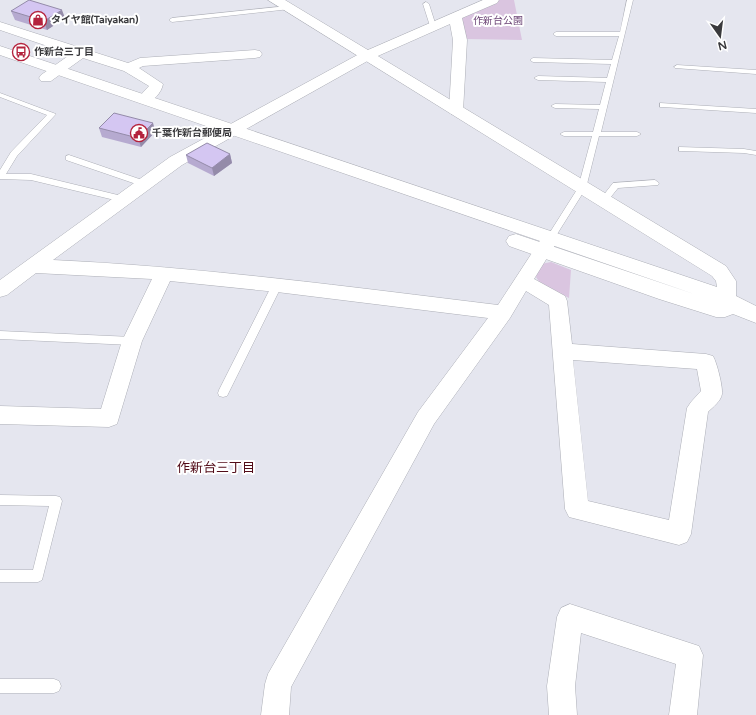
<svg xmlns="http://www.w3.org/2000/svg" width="756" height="715" viewBox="0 0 756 715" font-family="'Varela Round','Noto Sans JP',sans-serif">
	<rect width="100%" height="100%" fill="#e5e6ef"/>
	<path fill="#dac5e0" d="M499 0H514L522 40 464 39 461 19 463 17Z
		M551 262 571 270 569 298 540 283 536 277 541 264Z"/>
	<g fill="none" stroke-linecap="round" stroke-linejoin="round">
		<g stroke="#adafb7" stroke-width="1">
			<path id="service" d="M627 0H633L601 132H637L641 134 637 136H599L586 188 554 239H548L547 237 578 188 592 136H564L560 134 564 132H593L599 109 555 108 551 106 555 104 600 105 606 82 538 80 534 78 538 76 607 78 611 64 533 62 530 60 533 58 612 60 619 36H556L553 34 556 32H620Z
				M426 2 429 4 436 26 435 27 430 26 423 4Z
				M288 6 291 8 290 9 172 22 169 20 172 18Z
				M677 65 756 70V74L675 68 674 67Z
				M0 93 56 114 17 156 6 174H31L126 197V201L123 202 31 180 0 179V170L11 152 47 115 0 97Z
				M660 103 756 109V113L663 107H660Z
				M679 147 744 149 756 151V155L744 153 682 151H679Z
				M69 155 148 182 149 184 148 186H142L66 160V156Z
				M655 180 659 183 658 185 618 188 606 203 603 204 599 201 613 183Z
				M277 282 282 285 227 396 223 397 219 396 218 393 219 390 272 285Z
				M0 331 132 337 135 338 137 341 135 344 132 345 0 339Z
				M0 495 56 496 60 497 62 501 42 580 38 582H0V570H33L49 506 0 505Z
				M0 679H54L59 681 61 686 59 691 54 693H0Z"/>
		</g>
		<g stroke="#adafb7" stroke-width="1">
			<path id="minor" d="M483 0H499L497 3 462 18 467 40 463 111 461 114H451L449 111 453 40 450 24 371 59 182 165 53 260C202 267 350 287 498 305L545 233 551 231 557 233 560 237 534 279 565 296 567 301 572 344 706 354 713 356C717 363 723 387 722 394 721 401 713 407 708 412L691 534 687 542 679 545 569 517 565 509 549 305 526 291 510 318 434 424 291 687 289 715H261L265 684 268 674 418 412 488 318 277 292 170 281 142 341 117 424 109 427 0 424V406L101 409 122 341 152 279 36 273 7 295 0 297V280L170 157 361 53ZM573 360 697 369 701 391 691 402 687 408 669 520 588 501Z
				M0 22 128 63 140 58 255 50 260 51 262 54 260 57 255 58 143 66 139 68 163 84C161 95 150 105 139 102L137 99 149 86 124 71 83 58 51 81H41L39 78 41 75 71 54 0 30Z
				M570 604 699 646 703 655 697 715H669L676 664 581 633 575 686 577 715H549L547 686 557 617 561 608Z"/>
		</g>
		<g stroke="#adafb7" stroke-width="1">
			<path id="tertiary" d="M268 0H285L726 266 736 281V296L756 306V323L733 314 725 317H716L659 299 509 246 506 241 509 236 516 234 697 295 0 55V46L717 287 716 281 712 276Z"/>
		</g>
		<use href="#service" fill="#fff" fill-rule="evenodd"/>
		<use href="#minor" fill="#fff" fill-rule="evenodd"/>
		<use href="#tertiary" fill="#fff" fill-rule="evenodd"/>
	</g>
	<path fill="#b6aad0" d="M11 11 65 18 47 30 15 20Z
		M153 123 155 132 141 147 102 137 99 128Z
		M230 154 232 163 214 176 188 163 186 155Z"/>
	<path fill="#948ba9" d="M62 10 65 18 47 30 44 21Z
		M153 123 155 132 141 147 138 138Z
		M230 154 232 163 214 176 212 168Z"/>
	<path fill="#d4c6f2" stroke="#948ba9" d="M29 0 62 10 44 21 11 11Z
		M114 113 153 123 138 138 99 128Z
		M207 143 230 154 212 168 186 155Z"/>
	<defs>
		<g id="shop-ring" transform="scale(0.9)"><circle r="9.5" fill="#fff" stroke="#b4223d" stroke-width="1.5"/><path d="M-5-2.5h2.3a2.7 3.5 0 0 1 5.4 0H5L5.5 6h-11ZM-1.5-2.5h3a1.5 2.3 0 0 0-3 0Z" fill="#b4223d"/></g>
		<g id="bus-ring" transform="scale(0.9)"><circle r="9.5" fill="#fff" stroke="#b4223d" stroke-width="1.5"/><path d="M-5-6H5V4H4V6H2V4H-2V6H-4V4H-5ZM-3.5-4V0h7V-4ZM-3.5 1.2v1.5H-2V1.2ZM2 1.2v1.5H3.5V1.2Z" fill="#b4223d"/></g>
		<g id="civic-ring" transform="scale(0.9)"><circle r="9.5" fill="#fff" stroke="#b4223d" stroke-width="1.5"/><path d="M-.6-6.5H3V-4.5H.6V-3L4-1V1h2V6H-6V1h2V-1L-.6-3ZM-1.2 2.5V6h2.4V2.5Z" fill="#b4223d"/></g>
	</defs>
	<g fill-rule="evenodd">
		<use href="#shop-ring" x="38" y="20"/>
		<use href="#bus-ring" x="21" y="52"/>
		<use href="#civic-ring" x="139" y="133"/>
	</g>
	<g text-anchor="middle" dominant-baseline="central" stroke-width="4" stroke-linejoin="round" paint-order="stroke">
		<g font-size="10" font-weight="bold" fill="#3a3a3d" stroke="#fff" text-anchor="start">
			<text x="51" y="20">タイヤ館(Taiyakan)</text>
			<text x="34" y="52">作新台三丁目</text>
			<text x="152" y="133">千葉作新台郵便局</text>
		</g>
		<g font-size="10" fill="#6b4375" stroke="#fff">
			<text x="498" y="21">作新台公園</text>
		</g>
		<g font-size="13" fill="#520c18" stroke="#fff">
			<text x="216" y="468">作新台三丁目</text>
		</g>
	</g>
	<g transform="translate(720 36) rotate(166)" stroke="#ffffff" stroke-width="3" paint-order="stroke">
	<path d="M0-3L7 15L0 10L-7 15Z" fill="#3a3a3d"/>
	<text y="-6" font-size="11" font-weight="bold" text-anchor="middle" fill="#3a3a3d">N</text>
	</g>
</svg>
